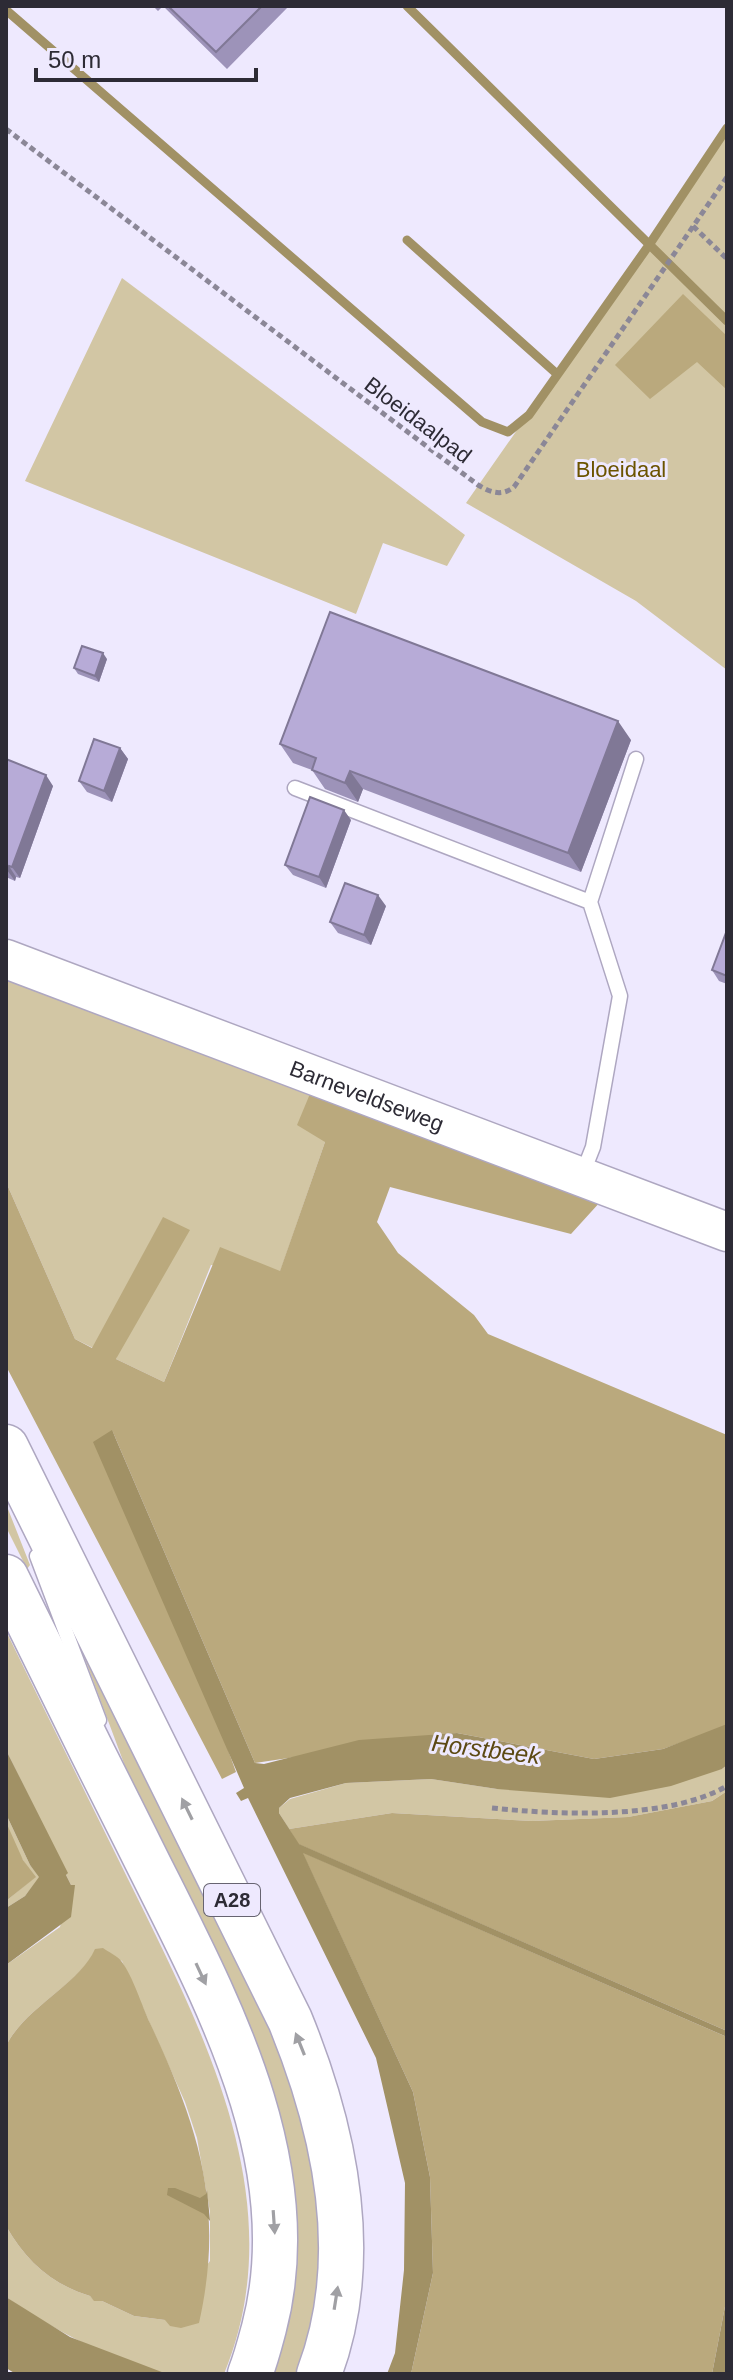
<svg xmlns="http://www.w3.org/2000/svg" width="733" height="2380" viewBox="0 0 733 2380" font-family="Arial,sans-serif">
	<rect width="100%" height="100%" fill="#eee9fe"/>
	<path fill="#d2c6a4" d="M727 130V670L636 601 466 503Z
		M122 278 465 535 447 566 383 543 356 614 25 481Z
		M6 975 312 1089 325 1142 280 1272 211 1265 164 1382 116 1359 163 1218 93 1348 75 1339 6 1182Z
		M6 1504 30 1565 27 1569 6 1527Z
		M52 1571 263 1988 329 2201 307 2374H261L281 2289 180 1913Z
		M6 1631C46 1713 86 1794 126 1875 202 2029 295 2201 224 2374 206 2374 184 2378 168 2374 114 2362 51 2329 6 2297V2226C26 2261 51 2284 90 2296L95 2301H102L134 2316 165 2320 210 2261V2212L197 2138 185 2102 122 1961 96 1949C79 1985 25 2007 6 2046V1965L60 1927 71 1885 66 1875 67 1873 6 1750Z
		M727 1765V1791L712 1801 628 1817 532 1821 392 1813 289 1829 279 1813V1808L290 1799 346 1783 431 1779 497 1789 722 1769Z
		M6 1814 30 1865 40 1877 25 1896 6 1908V1901L35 1877C23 1862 6 1835 6 1814Z"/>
	<path fill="#baa97d" d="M683 294 727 336V390L697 362 650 399 615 365Z
		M312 1089 601 1201 571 1234 390 1187 377 1222 398 1253 474 1315 488 1334 727 1435V1724L724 1727 663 1749 594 1759 457 1733 255 1763 112 1430 236 1772 222 1779 6 1366V1182L75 1339 92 1348 163 1217 190 1230 116 1359 164 1382 220 1247 280 1271 325 1142 297 1125Z
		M727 1791V2031L298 1844 289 1829 392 1813 532 1821 628 1817 712 1801Z
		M6 1822 23 1860 36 1877 6 1901Z
		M302 1852 727 2037V2296L712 2374H411L433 2273 430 2177 413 2092Z
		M103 1948C108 1952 118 1956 122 1962 133 1977 142 2006 150 2023 199 2128 225 2207 199 2323L181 2328 170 2326 165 2320 134 2316 102 2301H94L90 2296C51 2284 26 2261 6 2226V2046C25 2007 79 1985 95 1949Z"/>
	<path fill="#a19165" d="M112 1430 255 1763 264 1764 359 1740 457 1733 594 1759 663 1749 727 1724V1765L722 1769 671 1786 610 1798 497 1789 431 1779 346 1783 290 1798 279 1808V1813L299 1844 727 2031V2037L303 1853 413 2092 430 2177 433 2273 411 2374H387L395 2353 404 2270 405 2183 376 2058 248 1798 241 1801 236 1793 244 1788 93 1442Z
		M6 1750 68 1873 66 1875 71 1885H75L71 1917 6 1965V1908L25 1896 39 1877 30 1865 6 1814Z
		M168 2188H175L200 2198 206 2194 207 2190 210 2221 204 2214 167 2195Z
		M727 2296V2374H712Z
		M6 2297 70 2337 167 2374H16L6 2368Z"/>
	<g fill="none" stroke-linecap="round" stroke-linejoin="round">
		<path stroke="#a19165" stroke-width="9" d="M407 6 727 321
			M6 10 482 422 508 432 529 415 649 245 727 128
			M407 240 557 374"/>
		<g stroke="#aea7c1" stroke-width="17">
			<path id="lane" d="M295 788 590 902 620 996 593 1147 582 1175
				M590 902 636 759
				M37 1556 99 1720"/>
		</g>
		<g stroke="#aea7c1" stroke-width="41">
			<g id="secondary">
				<path id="s1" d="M6 959 727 1232"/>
			</g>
		</g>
		<g stroke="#aea7c1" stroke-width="47">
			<path id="highway" d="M6 1447 290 2020C335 2130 363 2258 319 2374
				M6 1577C49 1665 92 1752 136 1839 209 1987 309 2157 264 2328 260 2343 256 2359 250 2374"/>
		</g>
		<path stroke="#8b8797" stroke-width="5" stroke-dasharray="6 4" stroke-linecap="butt" d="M6 129 478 485C490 492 501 497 514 487L727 177
			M693 226 727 259
			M492 1808C559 1815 668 1820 727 1786"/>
		<use href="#lane" stroke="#fff" stroke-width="14"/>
		<use href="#secondary" stroke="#fff" stroke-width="38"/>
		<use href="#highway" stroke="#fff" stroke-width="44"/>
	</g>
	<path fill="#9d93b9" d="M153 6H163L158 11Z
		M163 6H289L227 69Z
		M107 659 99 682 78 674 74 668Z
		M631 740 581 872 363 789 358 802 325 789 312 770 293 763 280 744Z
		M120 748 128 759 112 802 87 792 79 781Z
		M6 759 53 786 20 878 16 877 15 881 6 877Z
		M351 820 326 888 293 875 285 865Z
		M386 906 371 945 338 933 330 922Z
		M727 930V984L719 981 712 970Z"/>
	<path fill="#807896" d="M103 653 107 659 99 682 95 676Z
		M618 721 631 740 581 872 568 853Z
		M120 748 128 759 112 802 104 791Z
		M350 771 363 789 358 802 345 783Z
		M46 775 53 786 20 878 12 867Z
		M344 810 351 820 326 888 319 877Z
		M9 866 16 877 15 881 7 870Z
		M378 895 386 906 371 945 364 935Z"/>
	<path fill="#b7abd7" stroke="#807896" stroke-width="2" d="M168 6H262L216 52Z
		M330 612 618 721 568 853 350 771 345 783 312 770 316 758 280 744Z
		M82 646 103 653 95 676 74 668Z
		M94 739 120 748 104 791 79 781Z
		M6 759 46 775 12 867 9 866 7 870H6Z
		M310 797 344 810 319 877 285 865Z
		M345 883 378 895 364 935 330 922Z
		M727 930V976L712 970Z"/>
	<defs><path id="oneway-solid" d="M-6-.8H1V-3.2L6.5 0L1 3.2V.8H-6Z" transform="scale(2)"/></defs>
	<g fill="#a0a0a4">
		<use href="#oneway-solid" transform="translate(187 1809) rotate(-116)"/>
		<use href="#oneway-solid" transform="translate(201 1974) rotate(65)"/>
		<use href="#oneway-solid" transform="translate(300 2044) rotate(-112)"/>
		<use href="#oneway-solid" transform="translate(274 2222) rotate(86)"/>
		<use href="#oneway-solid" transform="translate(336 2298) rotate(-81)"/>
	</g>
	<g text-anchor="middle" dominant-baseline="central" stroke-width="6" stroke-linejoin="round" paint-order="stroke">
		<rect fill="#eee9fe" stroke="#676471" stroke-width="2" x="204" y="1884" width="56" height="32" rx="6"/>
		<g font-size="20" font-weight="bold" fill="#2d2b35">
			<text x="232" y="1900">A28</text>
		</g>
		<g font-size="22" fill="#2d2b35" stroke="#eee9fe">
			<text transform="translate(418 420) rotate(37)">Bloeidaalpad</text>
			<text stroke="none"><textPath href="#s1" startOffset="386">Barneveldseweg</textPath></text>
		</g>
		<g font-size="22" fill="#6b5300" stroke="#eee9fe">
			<text x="621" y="469">Bloeidaal</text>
		</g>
		<g font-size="24" font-style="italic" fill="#5c4913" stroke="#eee9fe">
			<text transform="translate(486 1749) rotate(7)">Horstbeek</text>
		</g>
	</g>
	<rect width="733" height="2380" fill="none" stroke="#2d2b35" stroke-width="16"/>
	<path d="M36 68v12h220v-12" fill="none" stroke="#2d2b35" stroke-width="4"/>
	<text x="48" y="68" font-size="24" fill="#2d2b35" stroke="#eee9fe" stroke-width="6" paint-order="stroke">50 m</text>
</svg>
